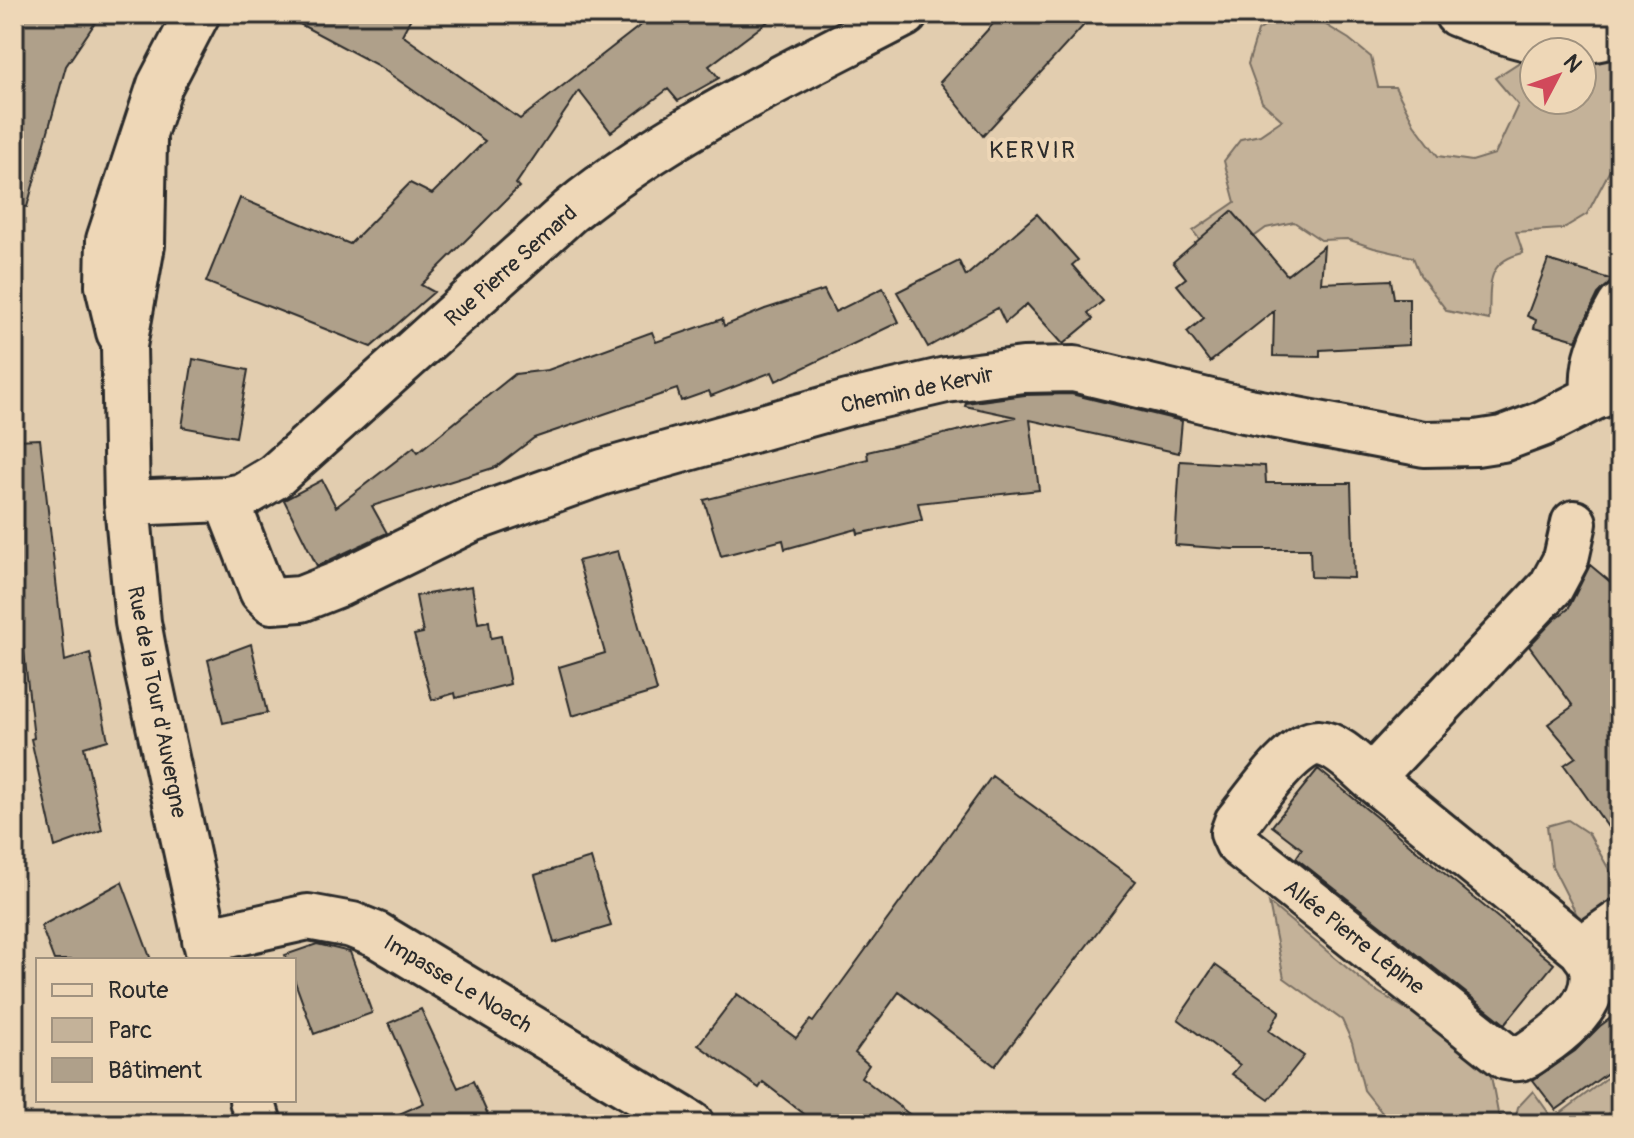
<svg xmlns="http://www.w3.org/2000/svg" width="1634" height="1138" viewBox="0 0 1634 1138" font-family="Pangolin,sans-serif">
	<rect width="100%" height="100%" fill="#e2cdaf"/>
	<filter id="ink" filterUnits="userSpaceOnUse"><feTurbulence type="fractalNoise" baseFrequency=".0125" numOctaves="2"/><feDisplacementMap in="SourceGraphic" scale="16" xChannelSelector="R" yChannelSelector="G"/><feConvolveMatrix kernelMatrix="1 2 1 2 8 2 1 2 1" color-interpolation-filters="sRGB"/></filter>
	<g filter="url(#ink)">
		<path fill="#c4b299" stroke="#786e62" stroke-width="2" fill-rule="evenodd" d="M1277 14H1308L1349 39 1371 57 1378 87H1395L1414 124 1438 156 1472 161 1495 154 1518 105 1495 78 1535 52 1620 40V151L1587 214 1562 229 1516 232 1523 253C1484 262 1491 286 1489 320L1447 311 1420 275 1413 257 1374 248 1347 239 1321 240 1294 222 1266 228 1218 263 1193 231 1235 202 1224 161 1241 139 1260 135 1282 120 1262 102 1248 64 1258 31 1278 18ZM1534 52H1582V100H1534Z
			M1568 820 1589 834 1620 889V986L1611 960 1577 915 1552 866 1547 826Z
			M1269 903 1370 987 1458 1041 1491 1076 1498 1113 1508 1124H1391L1364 1090 1352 1042 1342 1020 1284 978Z
			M1620 1068V1124H1514L1518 1107 1533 1091 1553 1119Z"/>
		<path fill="#afa08a" stroke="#2b2b2b" stroke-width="2" d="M14 14H101L66 66 27 207 14 206Z
			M281 14H413L402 35 520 119 655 14H778L709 66 719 78 678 101 668 89 611 132 579 91 516 184 519 187 421 285 434 292 371 347 206 282 240 198 350 244 410 183 432 194 485 141 377 65Z
			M1002 14H1094L983 136 940 82Z
			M1232 211 1287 275 1324 246 1321 283 1391 280 1394 298H1409V345L1320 350V357L1273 356 1274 311 1210 362 1187 332 1204 318 1177 285 1186 278 1173 262Z
			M1037 214 1078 260 1072 265 1103 301 1088 313 1093 319 1063 344 1027 304 1005 323 998 308 928 347 897 292 959 261 966 276Z
			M1548 260 1613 280 1598 294 1576 340 1534 328 1536 320 1527 316Z
			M883 288 899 322 776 381 772 372 711 396 709 391 681 401 677 389 534 438 496 467 372 506 387 533 317 566 284 500 322 480 336 507 414 447 418 452 515 374 548 370 652 332 656 342 722 319 724 326 765 309 824 290 835 312Z
			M193 359 248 370 236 437 182 427Z
			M1071 394 1182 421 1179 453 1030 420 1039 490 918 503 922 520 858 534 857 529 785 549 783 540 721 556 704 500 868 459 867 452 1016 417 965 406 966 403 1025 395Z
			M40 439 65 661 90 653 108 740 84 747 102 830 55 847 31 739 34 738 21 626 14 627V440Z
			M1180 461 1265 466 1266 483H1351L1354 578 1311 577 1310 549H1232L1175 545Z
			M618 551 657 691 572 716 559 667 605 653 578 561Z
			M1590 565 1620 590V844L1564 765 1576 757 1548 724 1573 706 1529 646 1555 619 1568 609Z
			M472 586 478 623 489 621 491 638 501 636 510 684 456 698 455 693 432 700 414 635 423 633 416 596Z
			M251 644 267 713 223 723 208 660Z
			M1318 769 1554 964 1505 1024 1296 858 1302 849 1272 826Z
			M992 776 1136 881 995 1066 899 992 855 1053 869 1065 861 1077 922 1124H817L763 1082 759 1088 698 1045 737 994 796 1038 810 1020 813 1022Z
			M591 858 611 926 554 943 535 875Z
			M122 882 151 960H54L41 926Z
			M317 944 350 952 372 1013 314 1034 294 979V960H287L285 955Z
			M1215 965 1280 1011 1269 1031 1304 1056 1269 1100 1232 1074 1240 1065 1178 1019Z
			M421 1009 458 1088 473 1081 492 1124H377L424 1103 389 1023Z
			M1620 1011V1064L1556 1110 1533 1080 1575 1051 1600 1026Z"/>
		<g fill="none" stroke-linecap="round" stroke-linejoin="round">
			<g stroke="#2b2b2b" stroke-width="50">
				<path id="minor" d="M1457 14C1520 38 1553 53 1620 33
					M144 140 142 245 124 346 127 503 138 622 147 670 210 960
					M119 332 108 286 109 240 160 85 197 14
					M1595 397C1589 364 1604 334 1620 306
					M226 499 262 591 272 601 301 599 339 584 472 519 603 472 848 403 946 380 1023 370 1074 369 1244 410 1424 444 1476 443 1502 439 1542 424 1595 397 1620 389
					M127 503 226 499 242 496 274 477 570 211C671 129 790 74 905 14
					M1574 523 1566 559 1551 587 1371 778 1581 949 1620 922
					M1371 778C1357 766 1337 744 1318 743 1293 742 1252 804 1237 822L1233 833 1238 844 1506 1057C1510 1058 1514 1059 1519 1058 1526 1057 1534 1050 1540 1046 1565 1029 1601 1000 1591 965 1590 960 1584 954 1581 949
					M205 940 308 917 352 925 377 935 691 1124
					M252 1100 259 1124"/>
			</g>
			<use href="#minor" stroke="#eed7b7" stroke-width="44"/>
		</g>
	</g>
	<g text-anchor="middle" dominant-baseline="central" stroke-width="8" stroke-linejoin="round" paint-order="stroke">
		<g font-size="22" fill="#2b2b2b" stroke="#eed7b7">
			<text transform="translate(511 266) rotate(-42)">Rue Pierre Semard</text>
			<text transform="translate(917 390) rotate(-12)">Chemin de Kervir</text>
			<text transform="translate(157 702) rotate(79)">Rue de la Tour d'Auvergne</text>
			<text transform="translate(1354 937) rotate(38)">Allée Pierre Lépine</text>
			<text transform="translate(458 984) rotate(31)">Impasse Le Noach</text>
		</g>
		<g font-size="24" letter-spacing="2" fill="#2b2b2b" stroke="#eed7b7">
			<text x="1033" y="150">KERVIR</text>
		</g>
	</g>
	<rect width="1634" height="1138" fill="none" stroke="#eed7b7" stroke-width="48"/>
	<rect x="24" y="24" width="1586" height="1090" fill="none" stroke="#2b2b2b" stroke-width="3" filter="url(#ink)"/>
	<rect x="36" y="958" width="260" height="144" fill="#eed7b7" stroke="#a0927f" stroke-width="2"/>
	<rect x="52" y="984" width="40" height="12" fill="#eed7b7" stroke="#a0927f" stroke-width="2"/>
	<text x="108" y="998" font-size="24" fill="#2b2b2b">Route</text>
	<rect x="52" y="1018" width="40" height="24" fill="#c4b299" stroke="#a0927f" stroke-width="2"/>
	<text x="108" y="1038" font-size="24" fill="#2b2b2b">Parc</text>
	<rect x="52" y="1058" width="40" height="24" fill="#afa08a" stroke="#a0927f" stroke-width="2"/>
	<text x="108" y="1078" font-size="24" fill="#2b2b2b">Bâtiment</text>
	<g transform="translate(1558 76) rotate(49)"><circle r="38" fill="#eed7b7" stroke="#a0927f" stroke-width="2"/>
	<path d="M0-6L14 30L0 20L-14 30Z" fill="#d1495b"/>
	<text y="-12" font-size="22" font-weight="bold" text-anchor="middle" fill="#2b2b2b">N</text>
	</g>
</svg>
